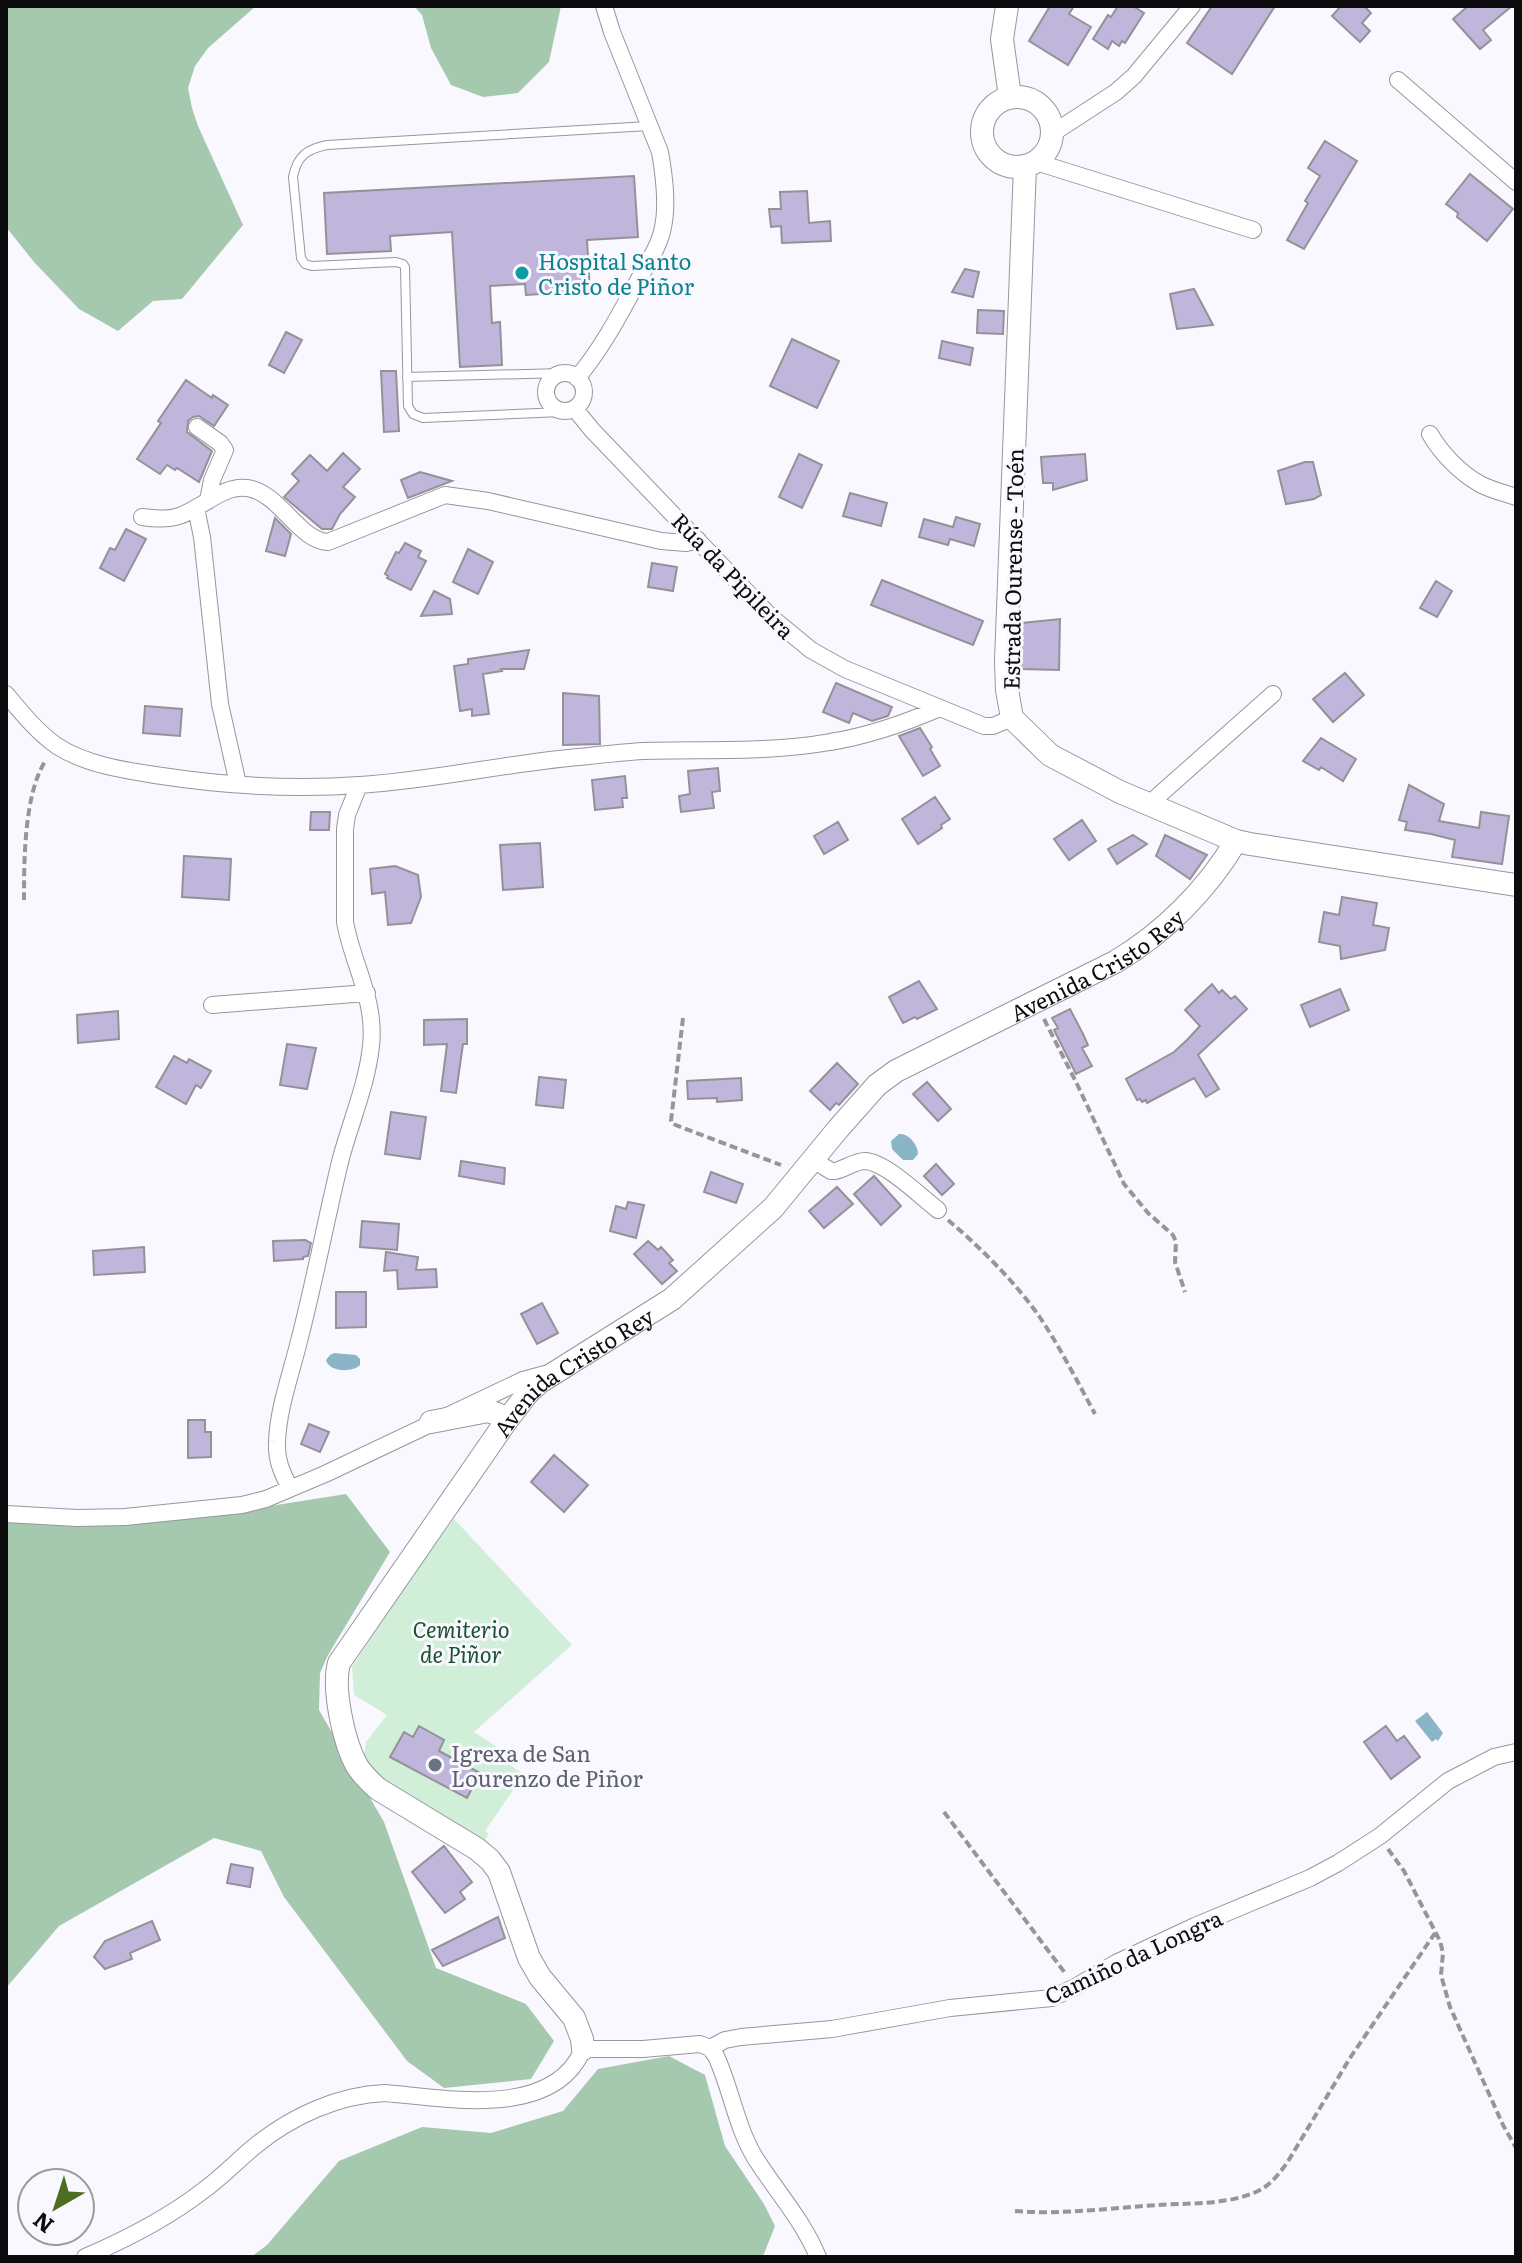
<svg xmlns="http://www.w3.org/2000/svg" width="1522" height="2263" viewBox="0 0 1522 2263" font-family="Literata,serif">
	<rect width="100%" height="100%" fill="#faf8ff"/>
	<path fill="#d0eed8" d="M454 1519 572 1645 474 1732 514 1758 510 1765 524 1774 485 1831 489 1834 483 1842 382 1780 369 1764 364 1754 366 1742 387 1715 354 1695 352 1667 409 1580Z"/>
	<path fill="#a5c9ae" d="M6 6H256L208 48 195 66 188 88 192 108 198 126 243 225 182 299 153 301 118 331 79 309 34 262 6 227Z
		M414 6H561L549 62 518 93 483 97 451 85 431 48 422 15Z
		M346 1494 390 1552 328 1655 320 1673 319 1710 384 1822 436 1968 526 2004 554 2041 531 2079 444 2088 407 2061 284 1897 261 1851 214 1838 59 1926 6 1988V1522L79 1525 270 1506Z
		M669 2056 705 2075 725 2146 764 2204 775 2226 764 2254 759 2257H251L267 2245 339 2161 422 2127 491 2133 563 2111 598 2069Z"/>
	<path fill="#89b5c6" d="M899 1134C908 1133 918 1144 918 1154L913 1160H903L892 1149 891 1141Z
		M334 1353 356 1355 360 1359V1365C352 1373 329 1372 326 1360L330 1355Z
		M1427 1712 1443 1733 1438 1741 1436 1739 1432 1742 1415 1721Z"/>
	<path fill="#c0b5da" stroke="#949298" stroke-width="2" d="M1050 6H1074L1069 14 1091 27 1068 65 1029 41Z
		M1118 6H1133L1144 13 1125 43 1122 41 1119 46 1112 41 1108 49 1093 39 1108 15 1111 17Z
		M1212 6H1275L1232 74 1187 43Z
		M1341 6H1364L1371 13 1362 23 1370 31 1360 42 1332 16Z
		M1468 6H1512L1483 30 1491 40 1480 49 1453 19Z
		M1325 141 1357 161 1304 249 1287 240 1308 203 1305 201 1320 176 1308 168Z
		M1470 174 1513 209 1487 241 1461 220 1457 217 1458 213 1446 204Z
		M634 176 638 237 587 240 590 291 526 295 525 284 490 286 492 323 500 322 502 365 460 367 452 232 390 236 391 251 327 254 324 193Z
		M807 191 809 223 830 221 831 241 782 243 781 226 771 227 769 209H781L780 192Z
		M965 269 979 272 973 297 952 292Z
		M1194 289 1213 325 1177 329 1170 294Z
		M978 310 1004 311 1003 334 977 333Z
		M286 332 302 340 284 373 269 365Z
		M792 339 839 361 817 408 770 386Z
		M942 341 973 348 970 365 939 358Z
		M381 371H396L399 431 384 432Z
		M186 380 212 398 213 395 228 405 214 426 199 416 193 417 188 421 187 432 212 451 199 482 177 468 175 470 167 465 160 474 137 459 161 423 158 421Z
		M343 453 360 469 343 487 355 497 340 514 332 529H322L284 497 299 481 292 474 310 455 327 471Z
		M799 454 822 465 802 508 779 497Z
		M1085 454 1087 480 1053 490V483H1043L1041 457Z
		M1305 462H1313L1321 495 1314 499 1286 504 1278 471Z
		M420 472 452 481 408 498 401 480Z
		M850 493 887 503 881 526 843 516Z
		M956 517 980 524 974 546 950 539 948 545 919 537 924 519 953 527Z
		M275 518 291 534 285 556 266 551Z
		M126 529 146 539 124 581 100 568 110 548 115 550Z
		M405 543 421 551 418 557 426 561 411 590 387 578 388 576 385 574 396 552 399 553Z
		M468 549 493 562 478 594 453 582Z
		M652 563 677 567 673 591 648 587Z
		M882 580 983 621 973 645 871 605Z
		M1436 581 1452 591 1437 617 1420 608Z
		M434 591 450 599 452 614 421 616Z
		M1060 619 1059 670 1021 669 1022 623Z
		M529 650 524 669H501L502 671 483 674 489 714 472 716V709L460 711 454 666 468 664V659Z
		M1345 673 1364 695 1333 722 1313 699Z
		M836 683 892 707 888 716 872 721 853 713 849 723 823 712Z
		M563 693 599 696 600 744 563 745Z
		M145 706 182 709 180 736 143 733Z
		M920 728 932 747 930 749 940 766 923 776 899 736Z
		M1321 738 1356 759 1343 781 1321 767 1319 770 1303 761Z
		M718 768 720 791 712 792 714 808 681 812 679 796 690 794 688 771Z
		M625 776 627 798H622L623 807 595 810 592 780Z
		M1409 785 1444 804 1439 821 1479 828 1481 812 1509 816 1502 864 1452 857 1455 840 1431 834 1405 830 1407 822 1399 820Z
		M935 797 950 819 941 825 942 828 918 844 902 819Z
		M311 812H330L329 830H310Z
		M1082 820 1096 841 1069 860 1054 839Z
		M838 822 848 840 824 854 814 836Z
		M1133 835 1147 844 1117 864 1108 849Z
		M1165 835 1207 855 1190 879 1156 856Z
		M540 843 543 887 503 890 500 845Z
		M184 856 231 859 229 900 182 897Z
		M395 866 418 875 421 897 411 923 388 925 385 892 372 894 370 869Z
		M1342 897 1377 903 1373 925 1389 928 1385 950 1341 959 1340 946 1319 942 1324 912 1339 915Z
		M919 981 937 1009 917 1019 915 1017 903 1023 889 997Z
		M1212 984 1219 993 1222 990 1231 999 1235 996 1247 1009 1198 1055 1219 1089 1206 1097 1194 1078 1147 1103 1146 1100 1142 1102 1140 1099 1137 1100 1126 1079 1174 1052 1187 1040 1200 1026 1185 1010Z
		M1340 989 1349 1010 1310 1027 1301 1005Z
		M1070 1009 1083 1034 1088 1045 1082 1048 1092 1066 1076 1074 1054 1030 1058 1028 1052 1018Z
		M118 1011 119 1039 78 1043 77 1015Z
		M467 1019V1044H463L456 1093 441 1091 447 1044 424 1045V1020Z
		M287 1044 316 1048 307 1089 280 1085Z
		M174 1056 187 1063 189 1059 211 1071 201 1088 196 1085 186 1104 156 1087Z
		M837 1063 858 1084 839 1105 836 1103 830 1110 810 1091Z
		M539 1077 566 1080 563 1108 536 1105Z
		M741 1078 742 1100 717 1102V1098L688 1099 687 1081Z
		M927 1082 951 1109 938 1121 913 1094Z
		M391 1112 426 1117 420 1159 385 1154Z
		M461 1161 505 1168 504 1184 459 1176Z
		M936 1164 954 1184 942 1195 924 1176Z
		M711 1172 743 1184 736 1203 704 1192Z
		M874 1176 901 1206 881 1225 854 1194Z
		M837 1187 853 1204 824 1228 809 1211Z
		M628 1202 644 1205 636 1238 610 1231 616 1206 626 1209Z
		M362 1221 399 1224 397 1250 360 1247Z
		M305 1240 311 1243 308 1256 303 1257V1259L274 1261 273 1241Z
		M648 1241 658 1250 661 1247 673 1260 669 1263 677 1271 662 1284 634 1254Z
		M144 1247 145 1272 94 1275 93 1251Z
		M386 1252 418 1257 416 1270 436 1269 437 1287 398 1289 397 1270 384 1271Z
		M336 1292H366V1327L336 1328Z
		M542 1303 558 1333 537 1344 521 1314Z
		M188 1420H205V1432H211V1457L188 1458Z
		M309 1424 329 1432 320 1452 301 1444Z
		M554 1455 588 1485 564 1512 531 1482Z
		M419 1726 444 1740 439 1751 480 1773 467 1798 390 1757 404 1732 413 1737Z
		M1386 1726 1397 1741 1404 1736 1420 1757 1391 1779 1364 1742Z
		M444 1846 472 1882 460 1892 465 1899 445 1913 412 1872Z
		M231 1864 253 1868 250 1887 227 1883Z
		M498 1917 505 1938 443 1966 432 1950Z
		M152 1921 160 1940 130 1953 132 1959 105 1969 94 1957 105 1941Z"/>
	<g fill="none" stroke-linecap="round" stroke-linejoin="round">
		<g stroke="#97969c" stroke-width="10">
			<path id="lane" d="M407 377 563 373
				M562 412 423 418 413 414 408 406 405 267 403 264 396 262 312 266 305 264 301 258 293 177C297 156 307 149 327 145L649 126"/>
		</g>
		<g stroke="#97969c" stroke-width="18">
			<path id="street" d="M1398 80 1516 182
				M1053 133 1116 92 1134 76 1192 6
				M1036 162 1253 230
				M546 392a19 19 0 1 1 38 0a19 19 0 1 1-38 0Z
				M577 378C603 347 621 312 640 277 648 262 660 245 663 227 668 203 664 175 660 152L612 32 604 6
				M575 409 592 430 772 618 811 650 845 669 984 726H993L1012 718
				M197 427 220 443 225 450 212 480 208 501
				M1430 434C1441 453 1460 473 1480 484 1491 490 1504 493 1516 497
				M196 508 202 537 220 704 238 784
				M142 517C155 519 167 520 179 516 201 509 222 485 247 488 279 492 299 541 328 542L445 495 488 501 661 541 686 543 698 540
				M6 694C21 712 37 732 57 746 85 764 122 770 155 775 220 785 295 790 360 785 437 780 512 762 589 756 607 754 625 752 643 751 705 749 769 753 830 742 869 736 905 723 940 708
				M1149 804 1273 694
				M212 1005 367 993
				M813 1160 831 1171H835C845 1169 855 1161 865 1161 886 1162 921 1197 938 1210
				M290 1488C282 1473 276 1460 277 1442 278 1409 291 1374 299 1341 315 1280 326 1219 341 1158 351 1121 367 1084 371 1046 376 999 353 966 345 922V829L347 815 359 785
				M6 1514 77 1518 125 1517 242 1505 266 1499 325 1474 523 1380 545 1374
				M710 2048 725 2040 741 2037 832 2029 950 2008 1052 1998 1077 1986 1116 1963 1195 1926 1310 1878 1338 1863 1380 1836 1448 1781 1494 1757 1516 1752
				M85 2257C127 2239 168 2218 204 2190 222 2177 238 2160 255 2146 292 2116 338 2095 385 2093 445 2098 554 2120 583 2049H643L700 2044 710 2048 716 2056C731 2089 736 2125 754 2156 775 2190 803 2220 818 2257"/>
		</g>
		<g stroke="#97969c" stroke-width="24">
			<g id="secondary">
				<path d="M1007 6 1002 39 1010 97"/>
				<circle cx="1017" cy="132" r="35"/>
				<path d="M1025 166 1006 661 1007 690 1012 718 1050 755 1120 792 1236 841 1250 844 1516 885"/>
				<path d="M431 1422 488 1411 497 1414 507 1420"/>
				<path id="s1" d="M583 2049 582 2039 574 2018 540 1977 529 1958 499 1872 490 1860 477 1849 378 1789C370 1782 363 1775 357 1766 344 1743 332 1689 339 1663L507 1420 528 1393 540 1382 672 1299 773 1208 838 1129 877 1085 896 1071 918 1060 1115 962C1164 933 1207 890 1236 841"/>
			</g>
		</g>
		<path stroke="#96959a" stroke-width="4" stroke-dasharray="8 4" stroke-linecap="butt" d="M24 900C24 861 24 793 46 760
			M683 1018 671 1121 673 1124 781 1165
			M1044 1019 1077 1084 1124 1184 1148 1213 1173 1235 1176 1242 1175 1262 1185 1292
			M948 1220C981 1248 1014 1281 1039 1316 1060 1347 1077 1381 1095 1414
			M944 1812 1065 1973
			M1388 1849 1404 1871 1440 1941 1443 1953 1441 1975 1450 2007 1503 2125 1516 2148
			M1015 2211C1062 2215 1110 2208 1157 2205 1189 2203 1226 2205 1256 2192 1270 2186 1278 2175 1287 2163L1350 2058 1435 1933"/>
		<use href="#lane" stroke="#fff" stroke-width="8"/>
		<use href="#street" stroke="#fff" stroke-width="16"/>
		<use href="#secondary" stroke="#fff" stroke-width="22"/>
	</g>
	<circle fill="#0f9aa8" stroke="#faf8ff" stroke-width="3" cx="522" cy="273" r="8"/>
	<circle fill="#6b7280" stroke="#faf8ff" stroke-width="3" cx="435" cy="1765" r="8"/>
	<g text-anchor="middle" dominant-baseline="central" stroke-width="6" stroke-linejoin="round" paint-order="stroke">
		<g font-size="22" fill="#0d838f" stroke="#faf8ff" text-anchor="start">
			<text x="538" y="260">Hospital Santo<tspan x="538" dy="25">Cristo de Piñor</tspan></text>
		</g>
		<g font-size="22" fill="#0c0b0d" stroke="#faf8ff">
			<text transform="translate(1012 569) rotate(-89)">Estrada Ourense - Toén</text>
			<text transform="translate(734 575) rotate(46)">Rúa da Pipileira</text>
			<text stroke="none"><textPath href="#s1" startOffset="1534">Avenida Cristo Rey</textPath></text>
			<text stroke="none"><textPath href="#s1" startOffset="862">Avenida Cristo Rey</textPath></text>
			<text transform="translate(1133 1956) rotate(-25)">Camiño da Longra</text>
		</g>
		<g font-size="22" font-style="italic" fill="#1a5230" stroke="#faf8ff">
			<text x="461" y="1628">Cemiterio<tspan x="461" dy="25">de Piñor</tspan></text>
		</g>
		<g font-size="22" fill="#5b616d" stroke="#faf8ff" text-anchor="start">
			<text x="451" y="1752">Igrexa de San<tspan x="451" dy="25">Lourenzo de Piñor</tspan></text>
		</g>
	</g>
	<rect width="1522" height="2263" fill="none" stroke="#0c0b0d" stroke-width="16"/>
	<g transform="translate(56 2207) rotate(219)"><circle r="38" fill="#faf8ff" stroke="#9b999e" stroke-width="2"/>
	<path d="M0-6L14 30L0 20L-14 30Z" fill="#4e6d22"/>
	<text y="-12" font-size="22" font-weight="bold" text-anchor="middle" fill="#0c0b0d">N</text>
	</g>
</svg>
